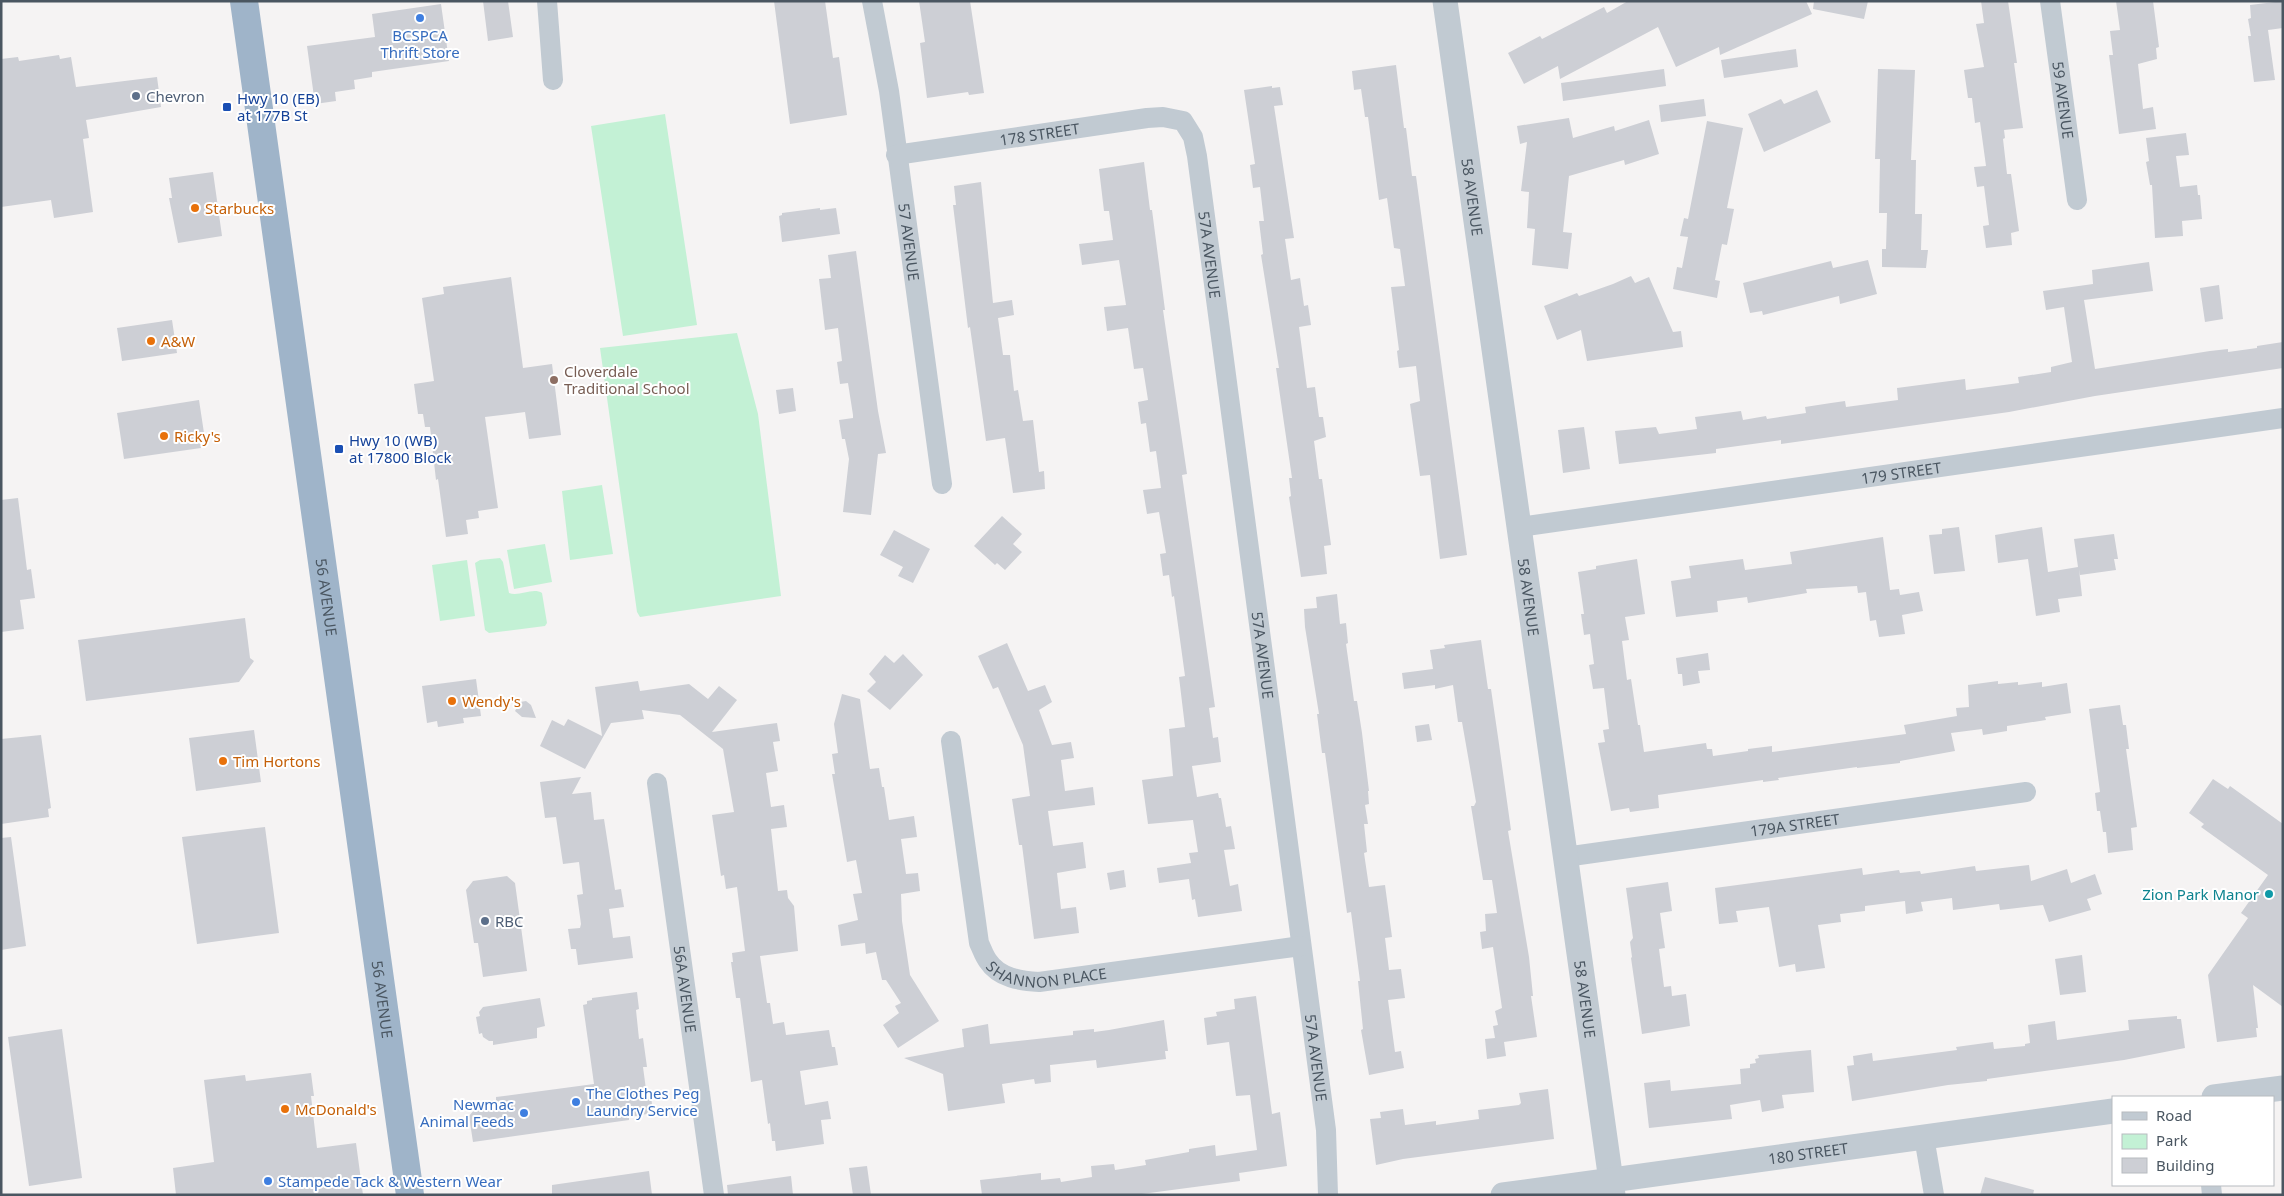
<svg xmlns="http://www.w3.org/2000/svg" width="2284" height="1196" viewBox="0 0 2284 1196" font-family="'Noto Sans',sans-serif">
	<rect width="100%" height="100%" fill="#f5f3f3"/>
	<path fill="#c3f1d5" d="M665 114 697 325 623 336 591 126Z
		M737 333 758 414 781 596 640 617 637 612 600 348Z
		M602 485 613 554 570 560 562 491Z
		M545 544 552 582 514 589 507 550Z
		M500 558 503 562 509 593C519 597 533 587 542 593L547 623 545 626 489 633 485 630 475 563 480 560Z
		M467 560 475 616 440 621 432 565Z"/>
	<path fill="#cdcfd5" d="M483 1H508L513 37 488 41Z
		M774 1H825L833 58 839 57 847 115 790 124Z
		M919 1H970L984 93 969 95 968 92 927 98 920 43 925 42Z
		M1628 1H1806L1812 14 1720 55 1719 47 1676 67 1658 27 1560 79 1558 66 1524 84 1508 53 1540 36 1542 39 1604 7 1607 13Z
		M1814 1H1868L1864 19 1813 9Z
		M1981 1H2008L2017 63H2014L2023 128 2004 130 2005 138 2003 139 2007 174H2011L2019 231 2011 233 2012 245 1986 248 1983 226 1989 225 1984 186 1977 187 1974 167 1986 166 1980 122 1975 123 1972 98H1968L1964 70 1984 67 1976 24 1984 23Z
		M2116 1H2153L2159 47 2156 48 2157 59 2138 64 2143 109 2153 107 2156 129 2119 134 2109 55H2113L2110 31 2120 30Z
		M2283 1V28L2268 30 2275 80 2254 82 2248 36H2251L2248 19 2251 18 2250 5Z
		M441 4 449 61 372 72V77L354 80 355 89 335 92 336 101 315 104 307 46 375 37 372 14Z
		M1796 49 1798 67 1724 78 1721 60Z
		M59 55 60 59 71 57 76 87 157 77 161 107 86 120 89 138 83 139 93 212 54 218 51 200 1 207V59L18 57 19 61Z
		M1396 65 1404 128H1406L1412 176H1416L1467 555 1440 559 1430 475 1420 476 1410 404 1420 401 1416 366 1399 368 1397 351 1399 350 1391 287 1405 286 1400 249 1394 248 1387 198 1379 200 1368 117H1365L1361 89 1354 90 1352 71Z
		M1664 69 1666 86 1563 101 1561 83Z
		M1878 69 1915 70 1911 160H1916L1915 214H1922L1921 250H1928L1926 268 1882 267V249H1886L1887 213H1879L1880 159H1875Z
		M1272 86V88L1280 87 1283 105 1274 106 1294 238 1285 239 1291 280 1300 278 1304 306 1308 305 1311 325 1299 327 1307 388 1315 387 1319 417H1323L1326 437 1314 441 1319 479H1322L1331 545 1324 546 1327 574 1301 577 1289 497 1291 496 1289 478H1292L1276 368H1279L1261 255 1263 254 1259 221H1264L1260 187 1253 188 1250 165 1255 164 1244 90Z
		M1817 90 1831 122 1764 152 1748 114 1781 99 1784 104Z
		M1704 99 1706 116 1661 122 1659 105Z
		M1569 118 1573 138 1614 126 1615 131 1649 120 1659 154 1625 165 1624 160 1569 176 1563 232 1572 233 1568 269 1532 265 1535 229 1527 228 1529 192 1521 191 1527 142 1520 144 1517 126Z
		M1707 121 1743 128 1727 208 1734 209 1727 245 1722 244 1715 280 1720 281 1717 298 1673 289 1677 267 1682 268 1688 237 1680 236 1684 218 1688 219Z
		M2186 133 2189 155 2176 156 2180 187 2197 185 2198 195H2200L2202 219 2182 221 2183 236 2155 238 2152 185H2150L2146 162 2149 161 2146 138Z
		M1144 162 1150 210H1152L1165 310H1163L1187 474 1182 475 1215 707 1209 708 1213 738 1218 737 1221 762 1192 766 1197 797 1218 793 1219 798H1221L1226 827 1231 826 1235 849 1224 850 1230 886 1238 884 1242 911 1198 917 1195 899 1192 900 1189 879 1159 883 1157 868 1191 863 1189 853 1198 852 1193 820 1148 824 1142 780 1173 776 1169 729 1185 727 1179 677 1185 676 1174 596 1172 597 1169 575 1163 576 1160 554 1166 553 1159 512 1147 514 1143 490 1161 488 1156 451 1150 452 1146 423 1141 424 1138 402 1148 400 1143 368 1134 369 1128 328 1107 331 1104 307 1126 305 1119 260 1082 265 1079 244 1113 240 1109 211H1104L1099 169Z
		M213 172 222 236 178 243 169 198H172L169 178Z
		M981 182 993 303 1012 300 1014 315 998 318 1003 355H1010L1014 391 1018 390 1023 421 1033 420 1039 472 1044 471 1045 489 1013 493 1005 438 986 441 970 327 968 328 953 205H956L954 186Z
		M820 208V210L836 208 840 234 782 242 779 216 782 215V213Z
		M856 251 878 411 886 453 878 454 871 515 843 512 849 459 845 439H842L839 420 853 418V415L848 383 840 384 837 362 842 361 838 328 825 330 819 279 831 278 828 255Z
		M1868 260 1877 294 1840 304 1839 296 1763 315 1762 311 1750 313 1743 283 1831 261 1833 268Z
		M2149 262 2153 291 2084 300 2095 369 2210 351 2228 349V352L2257 348V346L2283 342V368L2095 396 2009 412 1781 444V440L1716 449V453L1619 464 1615 431 1656 427 1659 434 1697 429 1695 417 1741 411 1743 420 1766 416 1767 419 1806 413 1805 407 1831 403 1845 401 1846 407 1898 400 1897 388 1965 379 1966 390 2019 383 2018 377 2051 372V367L2072 362 2064 307 2046 310 2043 291 2093 284 2092 270Z
		M1631 276 1635 283 1649 277 1673 332 1681 331 1683 347 1587 361 1581 330 1557 340 1544 306 1577 293 1579 296 1613 284Z
		M511 277 523 368 552 364 561 435 529 439 525 412 485 417 498 508 478 511 479 518 466 520 468 534 446 537 438 479 436 480 430 427H425L423 414H418L414 384 434 381 422 298 444 294 443 287Z
		M2219 285 2223 319 2205 322 2200 288Z
		M172 320 177 353 122 361 117 328Z
		M793 388 796 411 779 414 776 390Z
		M199 400 204 433 199 434 201 448 124 459 117 413Z
		M1584 427 1590 469 1563 473 1558 430Z
		M18 498 27 570 31 569 35 598 20 600 24 629 1 632V500Z
		M1002 516 1022 534 1013 544 1022 552 1005 570 997 563 995 565 974 546Z
		M1959 527 1965 571 1934 574 1929 535 1942 534V529Z
		M2042 527 2048 572 2078 567 2074 539 2114 534 2118 559H2114L2116 570 2080 575 2079 569 2082 596 2058 599 2060 612 2036 616 2028 559 1998 563 1995 535Z
		M894 530 930 549 913 583 898 576 903 567 880 555Z
		M1883 537 1890 590 1899 589 1900 595 1919 592 1923 611 1902 615 1905 634 1879 637 1876 620 1870 621 1866 592 1858 593 1857 586 1806 589 1807 593 1748 603 1747 597 1717 601 1718 612 1676 617 1671 581 1691 578 1689 566 1743 559 1745 570 1792 564 1790 552Z
		M1637 559 1645 614 1625 617 1629 640 1622 641 1627 680 1631 679 1638 725H1640L1644 752 1706 743 1707 749H1712L1713 756 1748 751V749L1772 746V752L1906 734 1904 725 1957 716 1956 708 1969 707 1968 685 1998 681V684L2018 682V685L2042 682V687L2067 683 2071 713 2045 717 2046 720 2007 726V731L1983 735 1982 729 1951 733 1955 751 1900 761V763L1857 768V767L1778 778 1779 780 1763 782V780L1658 795 1659 808 1630 812 1629 808 1611 811 1598 743 1605 742 1603 730 1609 729 1604 688 1593 689 1589 665 1594 664 1590 634 1584 635 1581 614H1584L1578 572 1596 569V566Z
		M1337 594 1340 624 1346 623 1348 643 1346 644 1354 701H1357L1362 733 1369 791H1368L1369 804 1365 805 1368 824H1364L1367 852 1364 853 1369 887 1385 885 1392 937 1385 938 1389 970 1401 969 1405 998 1388 1000 1395 1052 1401 1051 1404 1068 1369 1075 1361 1030 1363 1029 1358 981H1360L1351 912 1347 913 1325 753H1322L1317 714H1319L1305 627 1304 609 1317 608 1316 597Z
		M245 618 250 658 254 661 239 682 86 701 78 640Z
		M1481 640 1488 689H1491L1499 744 1511 830 1508 831 1529 957 1533 996H1531L1537 1037 1504 1042 1506 1056 1487 1059 1485 1039 1495 1038 1493 1026 1498 1025 1495 1011 1502 1008 1493 947 1482 949 1480 932 1486 931 1485 914 1497 913 1492 880H1483L1471 806H1474L1476 802 1462 722H1458L1453 685 1435 689V685L1404 689 1402 673 1433 669 1430 650 1445 648 1444 645Z
		M1007 643 1028 691 1045 685 1052 702 1039 710 1052 745 1071 742 1074 758 1061 760 1065 791 1093 787 1095 805 1048 811 1053 846 1083 842 1086 868 1057 873 1061 909 1076 907 1079 933 1034 939 1022 845H1019L1012 799 1030 796 1023 745 998 687 993 689 978 656Z
		M1708 653 1710 670 1698 671 1700 683 1683 686 1682 674H1678L1676 658Z
		M903 654 923 675 890 710 867 691 876 682 869 674 885 655 894 663Z
		M476 679 481 716 463 718 464 723 438 727 437 721 427 723 422 686Z
		M638 681 640 691 689 684 708 699 719 686 737 700 712 732 777 723 780 741 773 742 778 771 766 773 771 807 784 805 787 827 771 829 778 891 787 890 788 898 794 906 798 951 760 956 767 1003H770L773 1024 784 1022 786 1035 829 1030 832 1047H835L838 1065 800 1071 805 1105 828 1101 831 1119 821 1120 824 1144 776 1151 775 1141H772L770 1123 768 1124 762 1080 751 1082 740 998H736L731 962H733L732 953 745 951 737 887 726 889 724 875 721 876 712 815 734 812 723 749 680 715 642 710 644 719 611 723 585 769 540 746 552 720 564 726 568 719 602 736 595 687Z
		M842 694 860 699 870 769 879 768 882 787H884L889 820 914 816 917 837 901 839 906 874 918 873 920 891 901 894 902 921 910 975 939 1021 898 1048 883 1025 899 1013 895 1006 901 1003 886 980H882L876 952 866 954 865 943 841 946 838 925 858 920 853 894 862 893 856 860 847 862 832 774H835L832 754 838 753 834 724Z
		M526 701 531 705 536 718 522 717 515 711 520 702Z
		M2120 705 2123 725H2126L2129 749H2126L2137 827 2131 828 2133 850 2108 853 2106 832H2103L2100 811H2097L2095 793 2100 792 2089 709Z
		M1429 724 1432 740 1417 742 1415 726Z
		M254 730 261 782 196 791 189 738Z
		M41 735 51 808 48 809 49 817 1 824V739Z
		M581 777 572 794 591 792 594 820 604 819 615 890 621 889 624 907 609 909 613 938 630 936 633 958 578 965 576 949H571L568 929 580 928 581 924 577 895 583 894 579 862 563 864 556 817 545 818 540 782Z
		M2213 779 2228 789 2230 786 2283 824V1007L2253 985 2258 1028H2256L2257 1037 2217 1042 2208 975 2248 918 2241 913 2268 875 2201 827 2204 824 2189 813Z
		M265 827 279 933 197 944 182 837Z
		M11 837 26 946 1 950V838Z
		M2029 865 2031 881 2067 869 2071 883 2095 874 2102 894 2087 899 2091 910 2049 922 2043 905 2000 910 1999 904 1953 910 1952 898 1921 902 1923 911 1906 914 1905 901 1865 906V911L1840 914 1841 922 1818 925 1825 968 1796 972 1795 964 1779 967 1769 907 1736 911 1738 922 1719 924 1715 888 1862 868 1863 875 1899 870 1900 873 1920 871 1921 874 1975 866 1976 871Z
		M1124 870 1126 887 1110 890 1107 873Z
		M507 876 515 883 527 971 483 977 478 943H474L466 890 473 881Z
		M1668 882 1672 911 1660 913 1665 948 1659 949 1664 987 1671 986 1672 996 1686 994 1690 1026 1642 1034 1631 958 1632 957 1630 942 1633 938 1626 888Z
		M2082 955 2086 992 2060 995 2055 959Z
		M637 992 639 1009 636 1010 639 1039 643 1038 647 1067H643L647 1097 651 1096 653 1113 629 1117V1120L473 1142 469 1116 481 1102 496 1100V1097L594 1084 583 1005 587 1004V1001L592 1000V998Z
		M1256 996 1272 1114 1280 1112 1287 1166 1239 1173 1240 1181 1134 1195H982L980 1180 1041 1173V1180L1060 1178 1061 1182 1092 1177 1091 1166 1114 1164 1115 1170 1146 1165 1145 1160 1189 1152V1149L1215 1145 1216 1156 1257 1150 1250 1095 1236 1096 1229 1042 1207 1045 1204 1018 1217 1016 1216 1012 1235 1009 1234 999Z
		M540 998 545 1026 537 1028V1038L493 1045V1041H489L483 1037 482 1033 479 1034 476 1017 480 1016 479 1012 483 1007Z
		M2177 1016V1019H2181L2185 1048 2124 1060 1987 1079V1081L1948 1085 1852 1101 1847 1066 1854 1065 1853 1056 1872 1053 1873 1061 1957 1050 1956 1047 1978 1044 1993 1042 1994 1049 2025 1046V1044L2030 1043 2028 1025 2055 1021 2057 1040 2129 1030 2128 1020Z
		M1164 1020 1168 1051H1165L1166 1059 1097 1068 1096 1060 1050 1065 1051 1082 1035 1084 1034 1079 1002 1084 1005 1103 948 1111 943 1074 904 1058 964 1047 962 1029 988 1024 990 1044 1073 1035V1031L1094 1029V1032L1109 1030Z
		M62 1029 82 1178 29 1186 8 1037Z
		M1811 1050 1814 1092 1782 1095 1784 1108 1762 1112 1760 1100 1730 1105 1732 1119 1649 1128 1644 1083 1670 1080 1671 1091 1741 1084 1740 1069 1750 1068V1064L1756 1063 1755 1059 1759 1058 1758 1055Z
		M311 1073 314 1096H311L317 1148 356 1143 363 1195H176L173 1168 214 1162 204 1080 245 1075 246 1081Z
		M1548 1089 1554 1139 1403 1159 1376 1165 1370 1119 1381 1118 1380 1112 1403 1109 1405 1125 1436 1121V1125L1479 1119 1478 1110 1519 1105 1521 1103 1519 1093Z
		M867 1166 871 1195H853L849 1168Z
		M649 1171 652 1195H552V1185Z
		M791 1176 793 1195H728L727 1185Z
		M1985 1177 2034 1190 2033 1195H1980Z"/>
	<g fill="none" stroke-linecap="round" stroke-linejoin="round">
		<g stroke="#c1cad2" stroke-width="20">
			<path d="M547 1 553 80"/>
			<path id="s1" d="M872 1 889 91 942 484"/>
			<path id="s2" d="M2050 1 2077 200"/>
			<path id="s3" d="M896 155 1147 118 1163 117 1183 121 1193 137 1197 156 1326 1130 1328 1195"/>
			<path id="s4" d="M1520 527 2283 418"/>
			<path id="s5" d="M951 741 979 943C982 949 984 956 988 961 999 978 1021 981 1039 982L1301 946"/>
			<path id="s6" d="M657 783 714 1195"/>
			<path id="s7" d="M1565 857 2026 792"/>
			<path d="M1924 1137 1934 1195"/>
			<path d="M2211 1185 2212 1195"/>
		</g>
		<g stroke="#c1cad2" stroke-width="25">
			<path id="s8" d="M1445 1 1613 1195"/>
			<path d="M2214 1097 2283 1088"/>
			<path id="s9" d="M1503 1195 2113 1111"/>
		</g>
		<path stroke="#9fb4c9" stroke-width="28" id="s10" d="M244 1 410 1195"/>
	</g>
	<g fill="#3f7fe0" stroke="#fff" stroke-width="2">
		<circle cx="420" cy="18" r="5"/>
		<circle cx="576" cy="1102" r="5"/>
		<circle cx="524" cy="1113" r="5"/>
		<circle cx="268" cy="1181" r="5"/>
	</g>
	<g fill="#5c6f8a" stroke="#fff" stroke-width="2">
		<circle cx="136" cy="96" r="5"/>
		<circle cx="485" cy="921" r="5"/>
	</g>
	<g fill="#1a4fb4" stroke="#fff" stroke-width="2">
		<rect x="222" y="102" width="10" height="10" rx="2.5"/>
		<rect x="334" y="444" width="10" height="10" rx="2.5"/>
	</g>
	<g fill="#e8710a" stroke="#fff" stroke-width="2">
		<circle cx="195" cy="208" r="5"/>
		<circle cx="151" cy="341" r="5"/>
		<circle cx="164" cy="436" r="5"/>
		<circle cx="452" cy="701" r="5"/>
		<circle cx="223" cy="761" r="5"/>
		<circle cx="285" cy="1109" r="5"/>
	</g>
	<circle fill="#8d6e63" stroke="#fff" stroke-width="2" cx="554" cy="380" r="5"/>
	<circle fill="#0f9aa8" stroke="#fff" stroke-width="2" cx="2269" cy="894" r="5"/>
	<g text-anchor="middle" dominant-baseline="central" stroke-width="4" stroke-linejoin="round" paint-order="stroke">
		<g font-size="15" fill="#366cbe" stroke="#fff" text-anchor="start">
			<text x="420" y="35" text-anchor="middle">BCSPCA<tspan x="420" dy="17">Thrift Store</tspan></text>
			<text x="586" y="1093">The Clothes Peg<tspan x="586" dy="17">Laundry Service</tspan></text>
			<text x="514" y="1104" text-anchor="end">Newmac<tspan x="514" dy="17">Animal Feeds</tspan></text>
			<text x="278" y="1181">Stampede Tack &amp; Western Wear</text>
		</g>
		<g font-size="15" fill="#4e5e75" stroke="#fff" text-anchor="start">
			<text x="146" y="96">Chevron</text>
			<text x="495" y="921">RBC</text>
		</g>
		<g font-size="15" fill="#164399" stroke="#fff" text-anchor="start">
			<text x="237" y="98">Hwy 10 (EB)<tspan x="237" dy="17">at 177B St</tspan></text>
			<text x="349" y="440">Hwy 10 (WB)<tspan x="349" dy="17">at 17800 Block</tspan></text>
		</g>
		<g font-size="15" fill="#4a5661" stroke="#fff">
			<text stroke="none"><textPath href="#s2" startOffset="100">59 AVENUE</textPath></text>
			<text stroke="none"><textPath href="#s3" startOffset="145">178 STREET</textPath></text>
			<text stroke="none"><textPath href="#s8" startOffset="198">58 AVENUE</textPath></text>
			<text stroke="none"><textPath href="#s1" startOffset="244">57 AVENUE</textPath></text>
			<text stroke="none"><textPath href="#s3" startOffset="428">57A AVENUE</textPath></text>
			<text stroke="none"><textPath href="#s4" startOffset="385">179 STREET</textPath></text>
			<text stroke="none"><textPath href="#s10" startOffset="602">56 AVENUE</textPath></text>
			<text stroke="none"><textPath href="#s8" startOffset="602">58 AVENUE</textPath></text>
			<text stroke="none"><textPath href="#s3" startOffset="832">57A AVENUE</textPath></text>
			<text stroke="none"><textPath href="#s7" startOffset="232">179A STREET</textPath></text>
			<text stroke="none"><textPath href="#s5" startOffset="288">SHANNON PLACE</textPath></text>
			<text stroke="none"><textPath href="#s6" startOffset="208">56A AVENUE</textPath></text>
			<text stroke="none"><textPath href="#s10" startOffset="1008">56 AVENUE</textPath></text>
			<text stroke="none"><textPath href="#s8" startOffset="1008">58 AVENUE</textPath></text>
			<text stroke="none"><textPath href="#s3" startOffset="1238">57A AVENUE</textPath></text>
			<text stroke="none"><textPath href="#s9" startOffset="308">180 STREET</textPath></text>
		</g>
		<g font-size="15" fill="#c56008" stroke="#fff" text-anchor="start">
			<text x="205" y="208">Starbucks</text>
			<text x="161" y="341">A&amp;W</text>
			<text x="174" y="436">Ricky's</text>
			<text x="462" y="701">Wendy's</text>
			<text x="233" y="761">Tim Hortons</text>
			<text x="295" y="1109">McDonald's</text>
		</g>
		<g font-size="15" fill="#785e54" stroke="#fff" text-anchor="start">
			<text x="564" y="371">Cloverdale<tspan x="564" dy="17">Traditional School</tspan></text>
		</g>
		<g font-size="15" fill="#0d838f" stroke="#fff" text-anchor="end">
			<text x="2259" y="894">Zion Park Manor</text>
		</g>
	</g>
	<rect width="2284" height="1196" fill="none" stroke="#4a5661" stroke-width="5"/>
	<rect x="2112" y="1096" width="162" height="90" fill="#ffffff" stroke="#b7bbc0"/>
	<rect x="2122" y="1112" width="25" height="8" fill="#c1cad2" stroke="#b7bbc0"/>
	<text x="2156" y="1121" font-size="15" fill="#4a5661">Road</text>
	<rect x="2122" y="1134" width="25" height="15" fill="#c3f1d5" stroke="#b7bbc0"/>
	<text x="2156" y="1146" font-size="15" fill="#4a5661">Park</text>
	<rect x="2122" y="1158" width="25" height="15" fill="#cdcfd5" stroke="#b7bbc0"/>
	<text x="2156" y="1171" font-size="15" fill="#4a5661">Building</text>
</svg>
